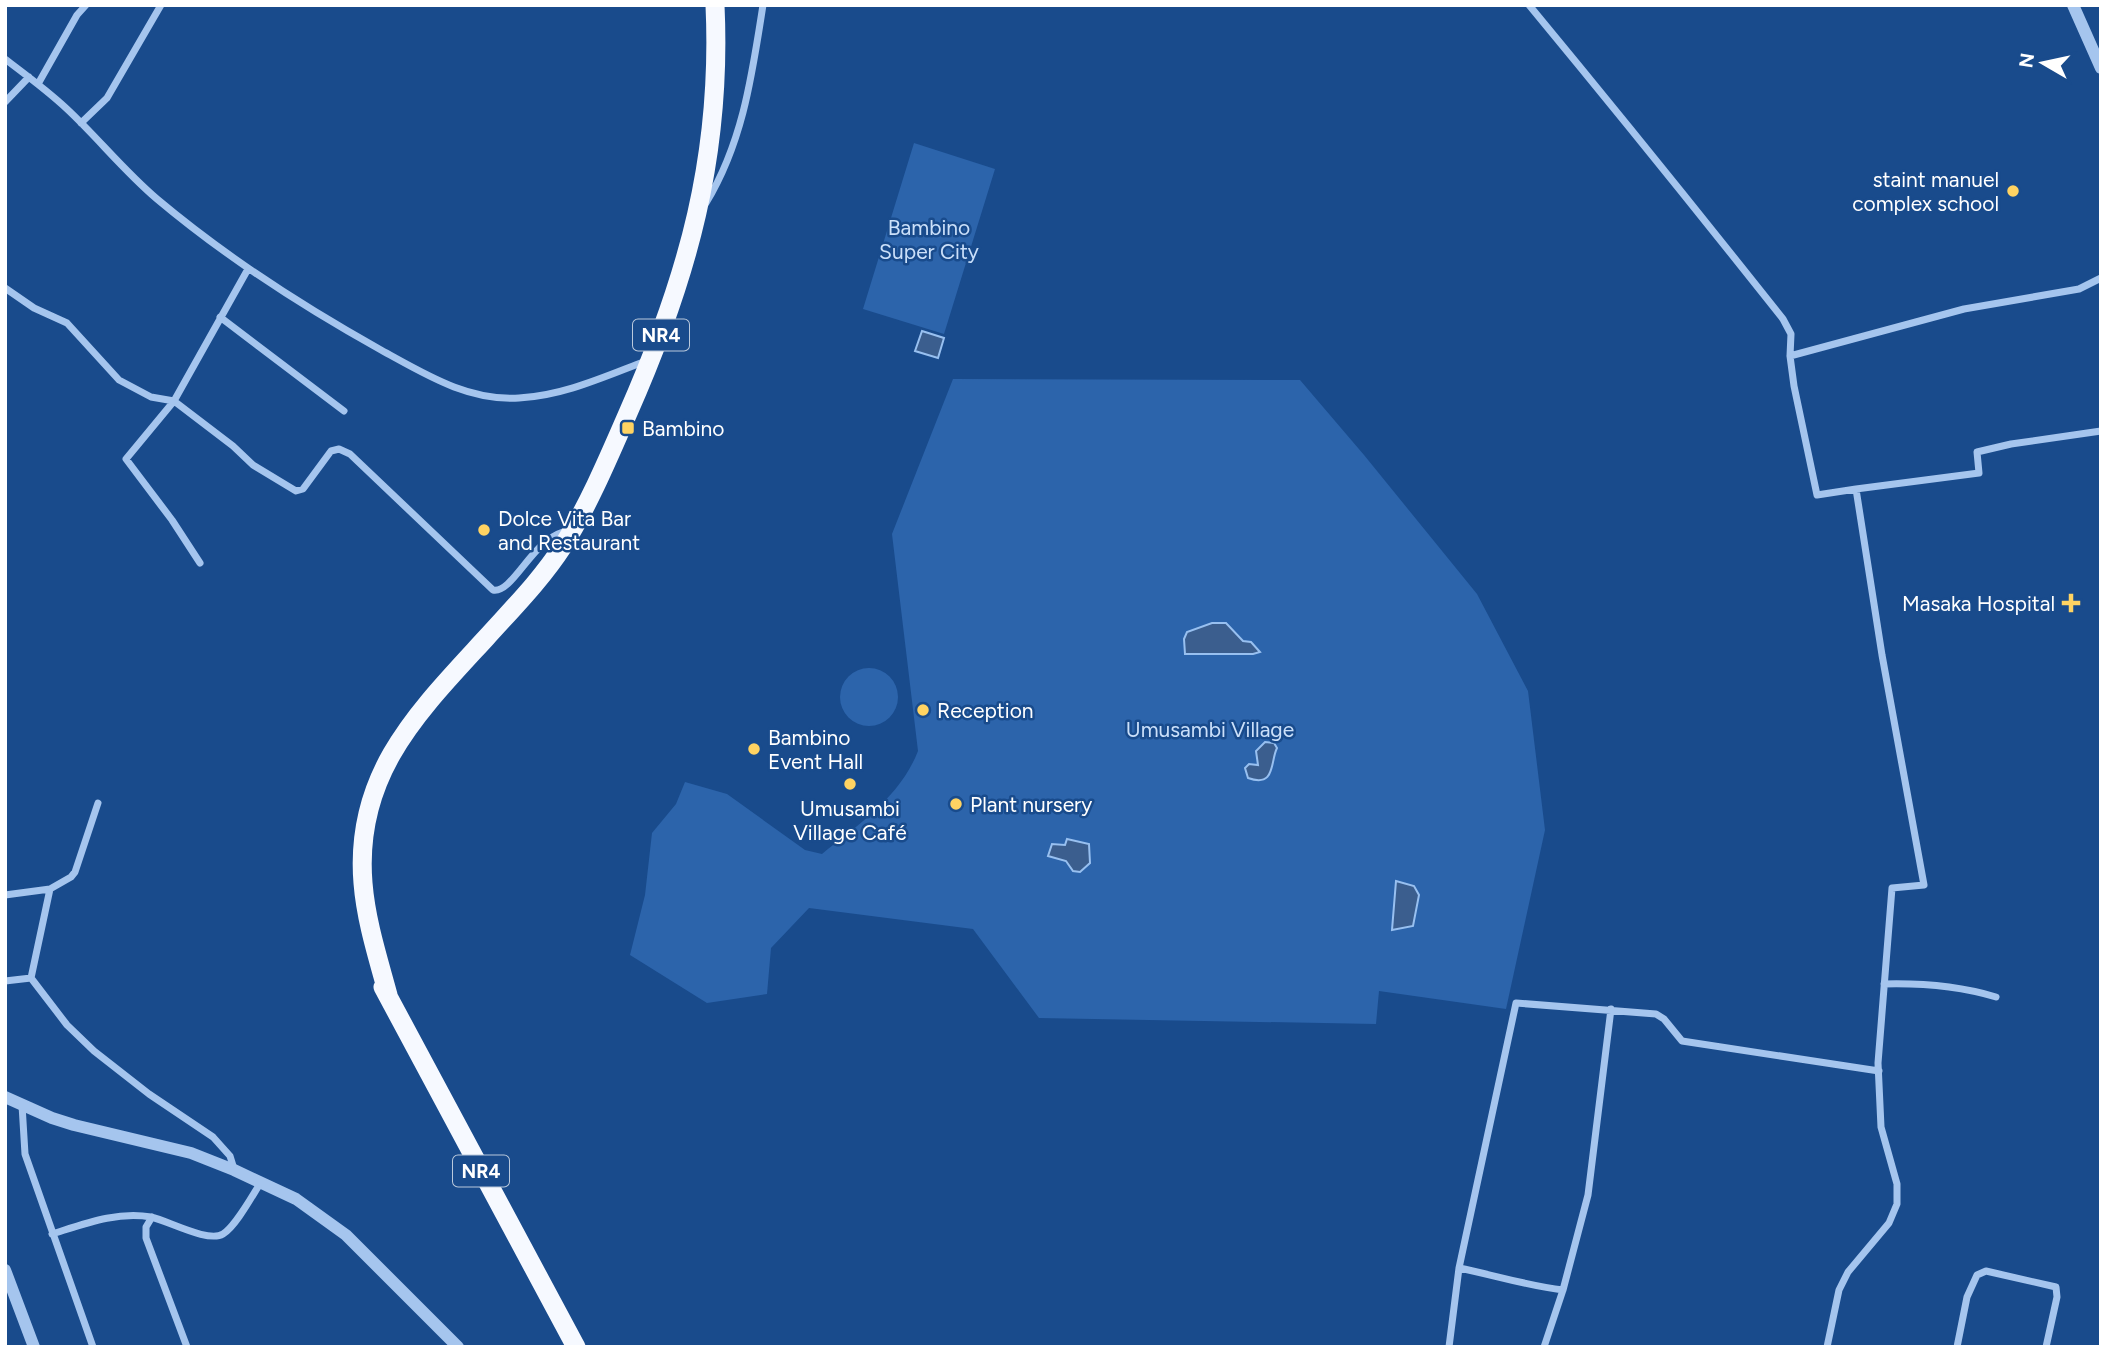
<svg xmlns="http://www.w3.org/2000/svg" width="2106" height="1352" viewBox="0 0 2106 1352" font-family="Figtree,sans-serif">
	<rect width="100%" height="100%" fill="#194b8c"/>
	<path fill="#2c64ab" d="M914 143 995 169 944 334 863 309Z
		M953 379 1300 380 1364 455 1477 594 1528 691 1545 830 1506 1009 1379 991 1376 1024 1039 1018 973 929 809 908 771 948 767 994 707 1003 630 955 645 895 652 833 676 804 685 782 727 794 805 850 822 854C859 824 900 797 918 751L892 534Z
		M840 697a29 29 0 1 1 58 0a29 29 0 1 1-58 0Z"/>
	<path fill="#3b5e8e" stroke="#98c0f0" stroke-width="2" d="M922 331 944 338 938 358 915 351Z
		M1212 623H1226L1243 641 1251 642 1260 652 1253 654H1185L1184 639 1187 632Z
		M1265 742 1274 743 1277 748C1270 762 1276 788 1248 778L1245 768 1249 764 1258 765 1256 751Z
		M1067 839 1089 844 1090 863 1080 872 1073 871 1066 861 1048 856 1052 844 1065 845Z
		M1396 881 1414 886 1419 895 1413 926 1392 930Z"/>
	<g fill="none" stroke-linecap="round" stroke-linejoin="round">
		<path stroke="#a5c5ee" stroke-width="7" d="M1529 5C1615 109 1699 213 1783 319L1791 334 1790 356 1794 386 1817 495 1856 489 1882 655 1924 885 1892 888 1878 1063 1881 1127 1897 1184V1204L1889 1223 1848 1272 1839 1290 1827 1347
			M5 59C26 75 48 91 67 109 98 138 124 171 157 199 226 257 302 306 381 350 425 374 467 401 519 398 563 396 606 376 646 361
			M38 84 77 15 86 5
			M5 102 29 77
			M81 123 107 98 161 5
			M706 203C743 142 752 75 763 5
			M5 288 34 308 67 323 119 380 151 397 174 401 233 446 253 465 296 491 303 489 331 451 339 449 350 454 493 590C514 594 534 534 569 531
			M220 317 344 411
			M1790 356 1964 309 2079 289 2101 278
			M1856 489 1979 473 1977 452 2011 444 2101 431
			M200 563 172 520 126 459 174 401 248 269
			M98 803 75 872 71 877 50 889 31 978 67 1025 94 1051 149 1094 213 1137 230 1156 234 1169
			M5 895 50 889
			M5 981 31 978
			M1884 984C1923 983 1959 986 1996 997
			M22 1105 25 1154 93 1347
			M152 1217 146 1227V1238L187 1347
			M52 1234C84 1224 117 1211 151 1217 169 1221 208 1243 223 1234 236 1226 252 1196 261 1182
			M1459 1268C1494 1275 1528 1286 1563 1290
			M1449 1347 1459 1268 1516 1003 1656 1014 1664 1019 1682 1041 1879 1071
			M1544 1347 1563 1290 1588 1195 1611 1009
			M1957 1347 1967 1297 1977 1275 1986 1271 2056 1287 2057 1297 2046 1347"/>
		<path stroke="#a5c5ee" stroke-width="12" d="M2073 5 2101 68
			M5 1097 52 1118 74 1125 191 1153 234 1170 296 1199 346 1235 458 1347
			M5 1270 34 1347"/>
		<path stroke="#f6f9ff" stroke-width="19" d="M383 987 576 1347
			M388 995C378 958 366 921 363 883 354 774 418 712 486 638 513 608 541 580 563 546 589 504 608 459 628 413 688 277 722 155 715 5"/>
	</g>
	<g fill="#ffd362" stroke="#194b8c" stroke-width="2.5">
		<circle cx="2013" cy="191" r="7"/>
		<rect x="621" y="421" width="14" height="14" rx="3.5"/>
		<circle cx="484" cy="530" r="7"/>
		<path d="M2067.5 592.5h7v7h7v7h-7v7h-7v-7h-7v-7h7z"/>
		<circle cx="923" cy="710" r="7"/>
		<circle cx="754" cy="749" r="7"/>
		<circle cx="850" cy="784" r="7"/>
		<circle cx="956" cy="804" r="7"/>
	</g>
	<g text-anchor="middle" dominant-baseline="central" stroke-width="5" stroke-linejoin="round" paint-order="stroke">
		<g fill="#194b8c" stroke="#bac9dc" stroke-width="2">
			<rect x="633" y="319.5" width="56" height="31" rx="5"/>
			<rect x="453" y="1155.5" width="56" height="31" rx="5"/>
		</g>
		<g font-size="19" font-weight="bold" fill="#fff">
			<text x="661" y="335">NR4</text>
			<text x="481" y="1171">NR4</text>
		</g>
		<g font-size="21" fill="#fff" stroke="#194b8c" text-anchor="start">
			<text x="1999" y="179" text-anchor="end">staint manuel<tspan x="1999" dy="24">complex school</tspan></text>
			<text x="642" y="428">Bambino</text>
			<text x="498" y="518">Dolce Vita Bar<tspan x="498" dy="24">and Restaurant</tspan></text>
			<text x="2055" y="603" text-anchor="end">Masaka Hospital</text>
			<text x="937" y="710">Reception</text>
			<text x="768" y="737">Bambino<tspan x="768" dy="24">Event Hall</tspan></text>
			<text x="970" y="804">Plant nursery</text>
			<text x="850" y="808" text-anchor="middle">Umusambi<tspan x="850" dy="24">Village Café</tspan></text>
		</g>
		<g font-size="21" fill="#cbe0fa" stroke="#194b8c">
			<text x="929" y="227">Bambino<tspan x="929" dy="24">Super City</tspan></text>
			<text x="1210" y="729">Umusambi Village</text>
		</g>
	</g>
	<rect width="2106" height="1352" fill="none" stroke="#ffffff" stroke-width="14"/>
	<g transform="translate(2043 63) rotate(279)" stroke="#194b8c" stroke-width="5" paint-order="stroke">
	<path d="M0-5L12 26L0 18L-12 26Z" fill="#ffffff"/>
	<text y="-10" font-size="19" font-weight="bold" text-anchor="middle" fill="#ffffff">N</text>
	</g>
</svg>
